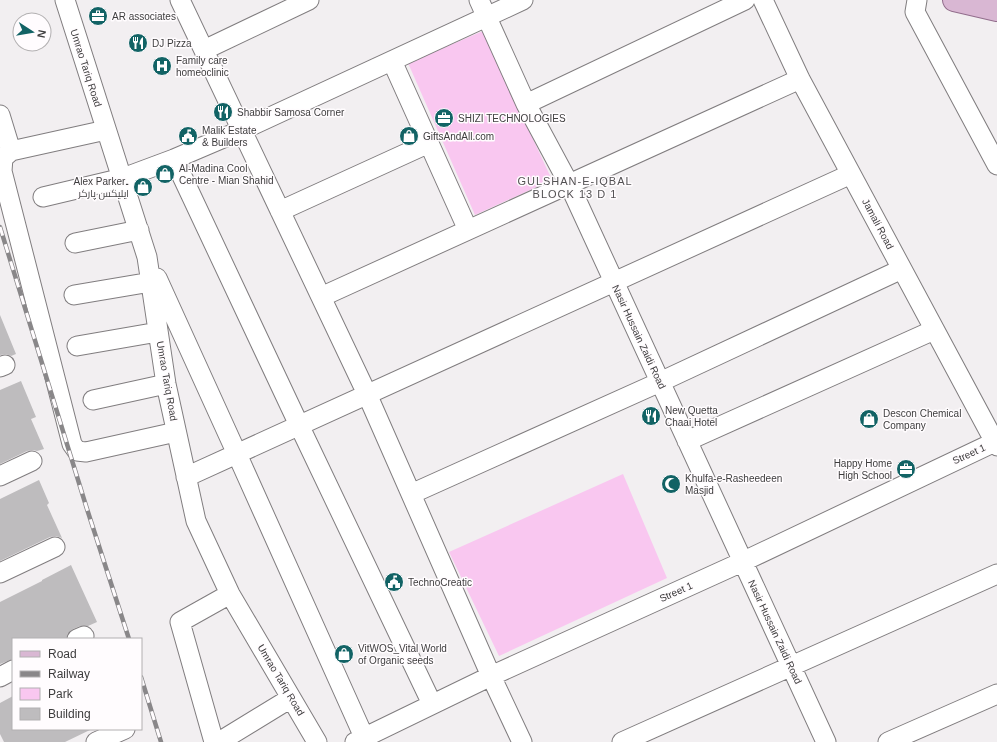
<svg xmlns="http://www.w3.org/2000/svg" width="997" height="742" viewBox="0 0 997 742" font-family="Arial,Cairo,sans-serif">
	<rect width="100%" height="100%" fill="#f2eff1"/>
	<path fill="#f9c7f0" d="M483 31 552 180 475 215 408 63Z
		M623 474 667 578 499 656 449 552Z"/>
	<path fill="#bebcbe" d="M0 315 16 354 11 356 6 354 0 355Z
		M21 381 36 417 31 419 44 449 37 451 33 450 27 451 0 464V390Z
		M39 480 49 503 47 505 62 538 56 536 50 537 0 561V499Z
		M71 565 97 622 88 626H80L73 629 68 633 66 639H13V659L0 664V602L42 581V580Z
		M13 696V729H92L65 742H4L0 734V703Z"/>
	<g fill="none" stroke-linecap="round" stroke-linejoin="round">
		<g stroke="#807d7f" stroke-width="21">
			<path id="minor" d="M65 0 147 257 166 384 196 521 230 594 317 742
				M180 0 367 394 491 676 522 742
				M479 0 526 104 569 184 826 742
				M763 0 800 79 997 446
				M917 0 915 12 997 165
				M204 50 309 0
				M392 61 468 230
				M526 104 745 0
				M0 115 11 151
				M106 130 11 151 3 158 2 171 72 444 77 451 86 452 176 432
				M174 159 299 425 432 704
				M43 197 123 178 174 159 242 130 523 0
				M280 211 429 143
				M75 243 139 230
				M157 278 237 454 364 737
				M74 295 151 282
				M321 297 800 79
				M77 346 158 332
				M0 367 5 365
				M93 400 166 384
				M687 441 934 330
				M0 476 32 461
				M186 477 851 174
				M411 494 660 382 902 269
				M0 573 55 547
				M77 639 84 636
				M0 677 13 670
				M96 742 125 729
				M214 742 180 622 230 594
				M219 742 291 698
				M355 742 491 676 742 562 997 441
				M622 742 997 574
				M888 742 997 694"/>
		</g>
		<g stroke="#926d8c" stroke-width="24">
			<path id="major" d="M954 0 997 10"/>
		</g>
		<use href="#minor" stroke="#fff" stroke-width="19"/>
		<use href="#major" stroke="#d9b7d3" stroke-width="22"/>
		<g stroke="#898789" stroke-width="4.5">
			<path id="rail" d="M0 227 87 509 129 639
				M141 677 161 742"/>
		</g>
		<use href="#rail" stroke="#fffcfe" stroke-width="3" stroke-dasharray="9" stroke-linecap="butt"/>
	</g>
	<defs>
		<g id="office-disc" transform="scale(1)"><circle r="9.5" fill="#126365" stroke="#fffcfe"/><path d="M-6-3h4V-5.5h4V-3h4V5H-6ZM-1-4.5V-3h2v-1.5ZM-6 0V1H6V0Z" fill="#fff"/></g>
		<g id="restaurant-disc" transform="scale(1)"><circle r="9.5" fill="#126365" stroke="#fffcfe"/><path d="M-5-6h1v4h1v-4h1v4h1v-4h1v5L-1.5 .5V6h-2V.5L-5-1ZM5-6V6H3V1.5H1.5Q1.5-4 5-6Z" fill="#fff"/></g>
		<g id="hospital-disc" transform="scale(1)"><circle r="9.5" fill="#126365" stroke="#fffcfe"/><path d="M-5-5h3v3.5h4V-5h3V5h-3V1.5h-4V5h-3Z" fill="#fff"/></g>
		<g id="civic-disc" transform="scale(1)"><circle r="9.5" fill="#126365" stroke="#fffcfe"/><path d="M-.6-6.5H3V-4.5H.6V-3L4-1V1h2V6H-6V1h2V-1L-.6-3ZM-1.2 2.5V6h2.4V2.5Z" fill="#fff"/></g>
		<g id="shop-disc" transform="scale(1)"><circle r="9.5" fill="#126365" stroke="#fffcfe"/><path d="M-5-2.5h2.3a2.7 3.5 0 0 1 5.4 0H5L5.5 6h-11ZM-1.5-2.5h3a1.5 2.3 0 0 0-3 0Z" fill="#fff"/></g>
		<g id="mosque-disc" transform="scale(1)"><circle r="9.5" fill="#126365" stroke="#fffcfe"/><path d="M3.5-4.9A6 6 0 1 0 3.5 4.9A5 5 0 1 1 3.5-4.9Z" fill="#fff"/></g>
	</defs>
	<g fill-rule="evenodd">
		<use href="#office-disc" x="98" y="16"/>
		<use href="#restaurant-disc" x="138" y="43"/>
		<use href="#hospital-disc" x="162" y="66"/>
		<use href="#restaurant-disc" x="223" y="112"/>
		<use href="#office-disc" x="444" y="118"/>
		<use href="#civic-disc" x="188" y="136"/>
		<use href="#shop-disc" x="409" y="136"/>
		<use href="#shop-disc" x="165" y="174"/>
		<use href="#shop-disc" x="143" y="187"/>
		<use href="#restaurant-disc" x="651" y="416"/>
		<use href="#shop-disc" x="869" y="419"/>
		<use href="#office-disc" x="906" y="469"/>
		<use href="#mosque-disc" x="671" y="484"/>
		<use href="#civic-disc" x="394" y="582"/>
		<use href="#shop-disc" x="344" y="654"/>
	</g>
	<g text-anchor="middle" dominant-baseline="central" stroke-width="3" stroke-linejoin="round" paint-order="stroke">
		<g font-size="10" fill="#3e3d3e" stroke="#fffcfe" text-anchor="start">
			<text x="112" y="16">AR associates</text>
			<text x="152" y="43">DJ Pizza</text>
			<text x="176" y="60">Family care<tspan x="176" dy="12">homeoclinic</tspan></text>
			<text x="237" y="112">Shabbir Samosa Corner</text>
			<text x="458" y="118">SHIZI TECHNOLOGIES</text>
			<text x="202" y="130">Malik Estate<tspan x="202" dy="12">&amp; Builders</tspan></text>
			<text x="423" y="136">GiftsAndAll.com</text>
			<text x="179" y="168">Al-Madina Cool<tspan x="179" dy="12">Centre - Mian Shahid</tspan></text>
			<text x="129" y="181" text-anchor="end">Alex Parker۔<tspan x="129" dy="12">ایلیکس پارکر</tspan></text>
			<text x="665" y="410">New Quetta<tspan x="665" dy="12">Chaai Hotel</tspan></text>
			<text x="883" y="413">Descon Chemical<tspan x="883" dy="12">Company</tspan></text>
			<text x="892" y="463" text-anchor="end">Happy Home<tspan x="892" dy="12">High School</tspan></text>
			<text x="685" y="478">Khulfa-e-Rasheedeen<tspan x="685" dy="12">Masjid</tspan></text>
			<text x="408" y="582">TechnoCreatic</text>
			<text x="358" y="648">VitWOS_Vital World<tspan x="358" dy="12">of Organic seeds</tspan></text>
		</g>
		<g font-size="10" fill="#3e3d3e" stroke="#fffcfe">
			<text transform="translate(86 68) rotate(72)">Umrao Tariq Road</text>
			<text transform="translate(878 224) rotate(62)">Jamali Road</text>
			<text transform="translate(639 337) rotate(65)">Nasir Hussain Zaidi Road</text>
			<text transform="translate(167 381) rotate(80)">Umrao Tariq Road</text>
			<text transform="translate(969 454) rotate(-25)">Street 1</text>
			<text transform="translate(676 592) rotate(-24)">Street 1</text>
			<text transform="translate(775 632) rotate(65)">Nasir Hussain Zaidi Road</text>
			<text transform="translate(281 680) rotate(59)">Umrao Tariq Road</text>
		</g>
		<g font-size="11" letter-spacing="1" fill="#535153" stroke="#fffcfe">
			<text x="575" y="181">GULSHAN-E-IQBAL<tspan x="575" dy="13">BLOCK 13 D 1</tspan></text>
		</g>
	</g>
	<rect x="12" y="638" width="130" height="92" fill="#fffcfe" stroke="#b2b0b1"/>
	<rect x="20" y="651" width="20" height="6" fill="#d9b7d3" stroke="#b2b0b1"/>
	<text x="48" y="658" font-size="12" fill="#3e3d3e">Road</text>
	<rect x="20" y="671" width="20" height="6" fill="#898789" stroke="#b2b0b1"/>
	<text x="48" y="678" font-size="12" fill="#3e3d3e">Railway</text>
	<rect x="20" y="688" width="20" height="12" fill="#f9c7f0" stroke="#b2b0b1"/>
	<text x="48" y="698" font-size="12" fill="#3e3d3e">Park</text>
	<rect x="20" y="708" width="20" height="12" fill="#bebcbe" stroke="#b2b0b1"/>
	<text x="48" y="718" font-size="12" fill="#3e3d3e">Building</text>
	<g transform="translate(32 32) rotate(102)"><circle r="19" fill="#fffcfe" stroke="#b2b0b1"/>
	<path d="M0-3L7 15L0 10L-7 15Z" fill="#126365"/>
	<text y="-6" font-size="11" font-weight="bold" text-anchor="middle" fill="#3e3d3e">N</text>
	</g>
</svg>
